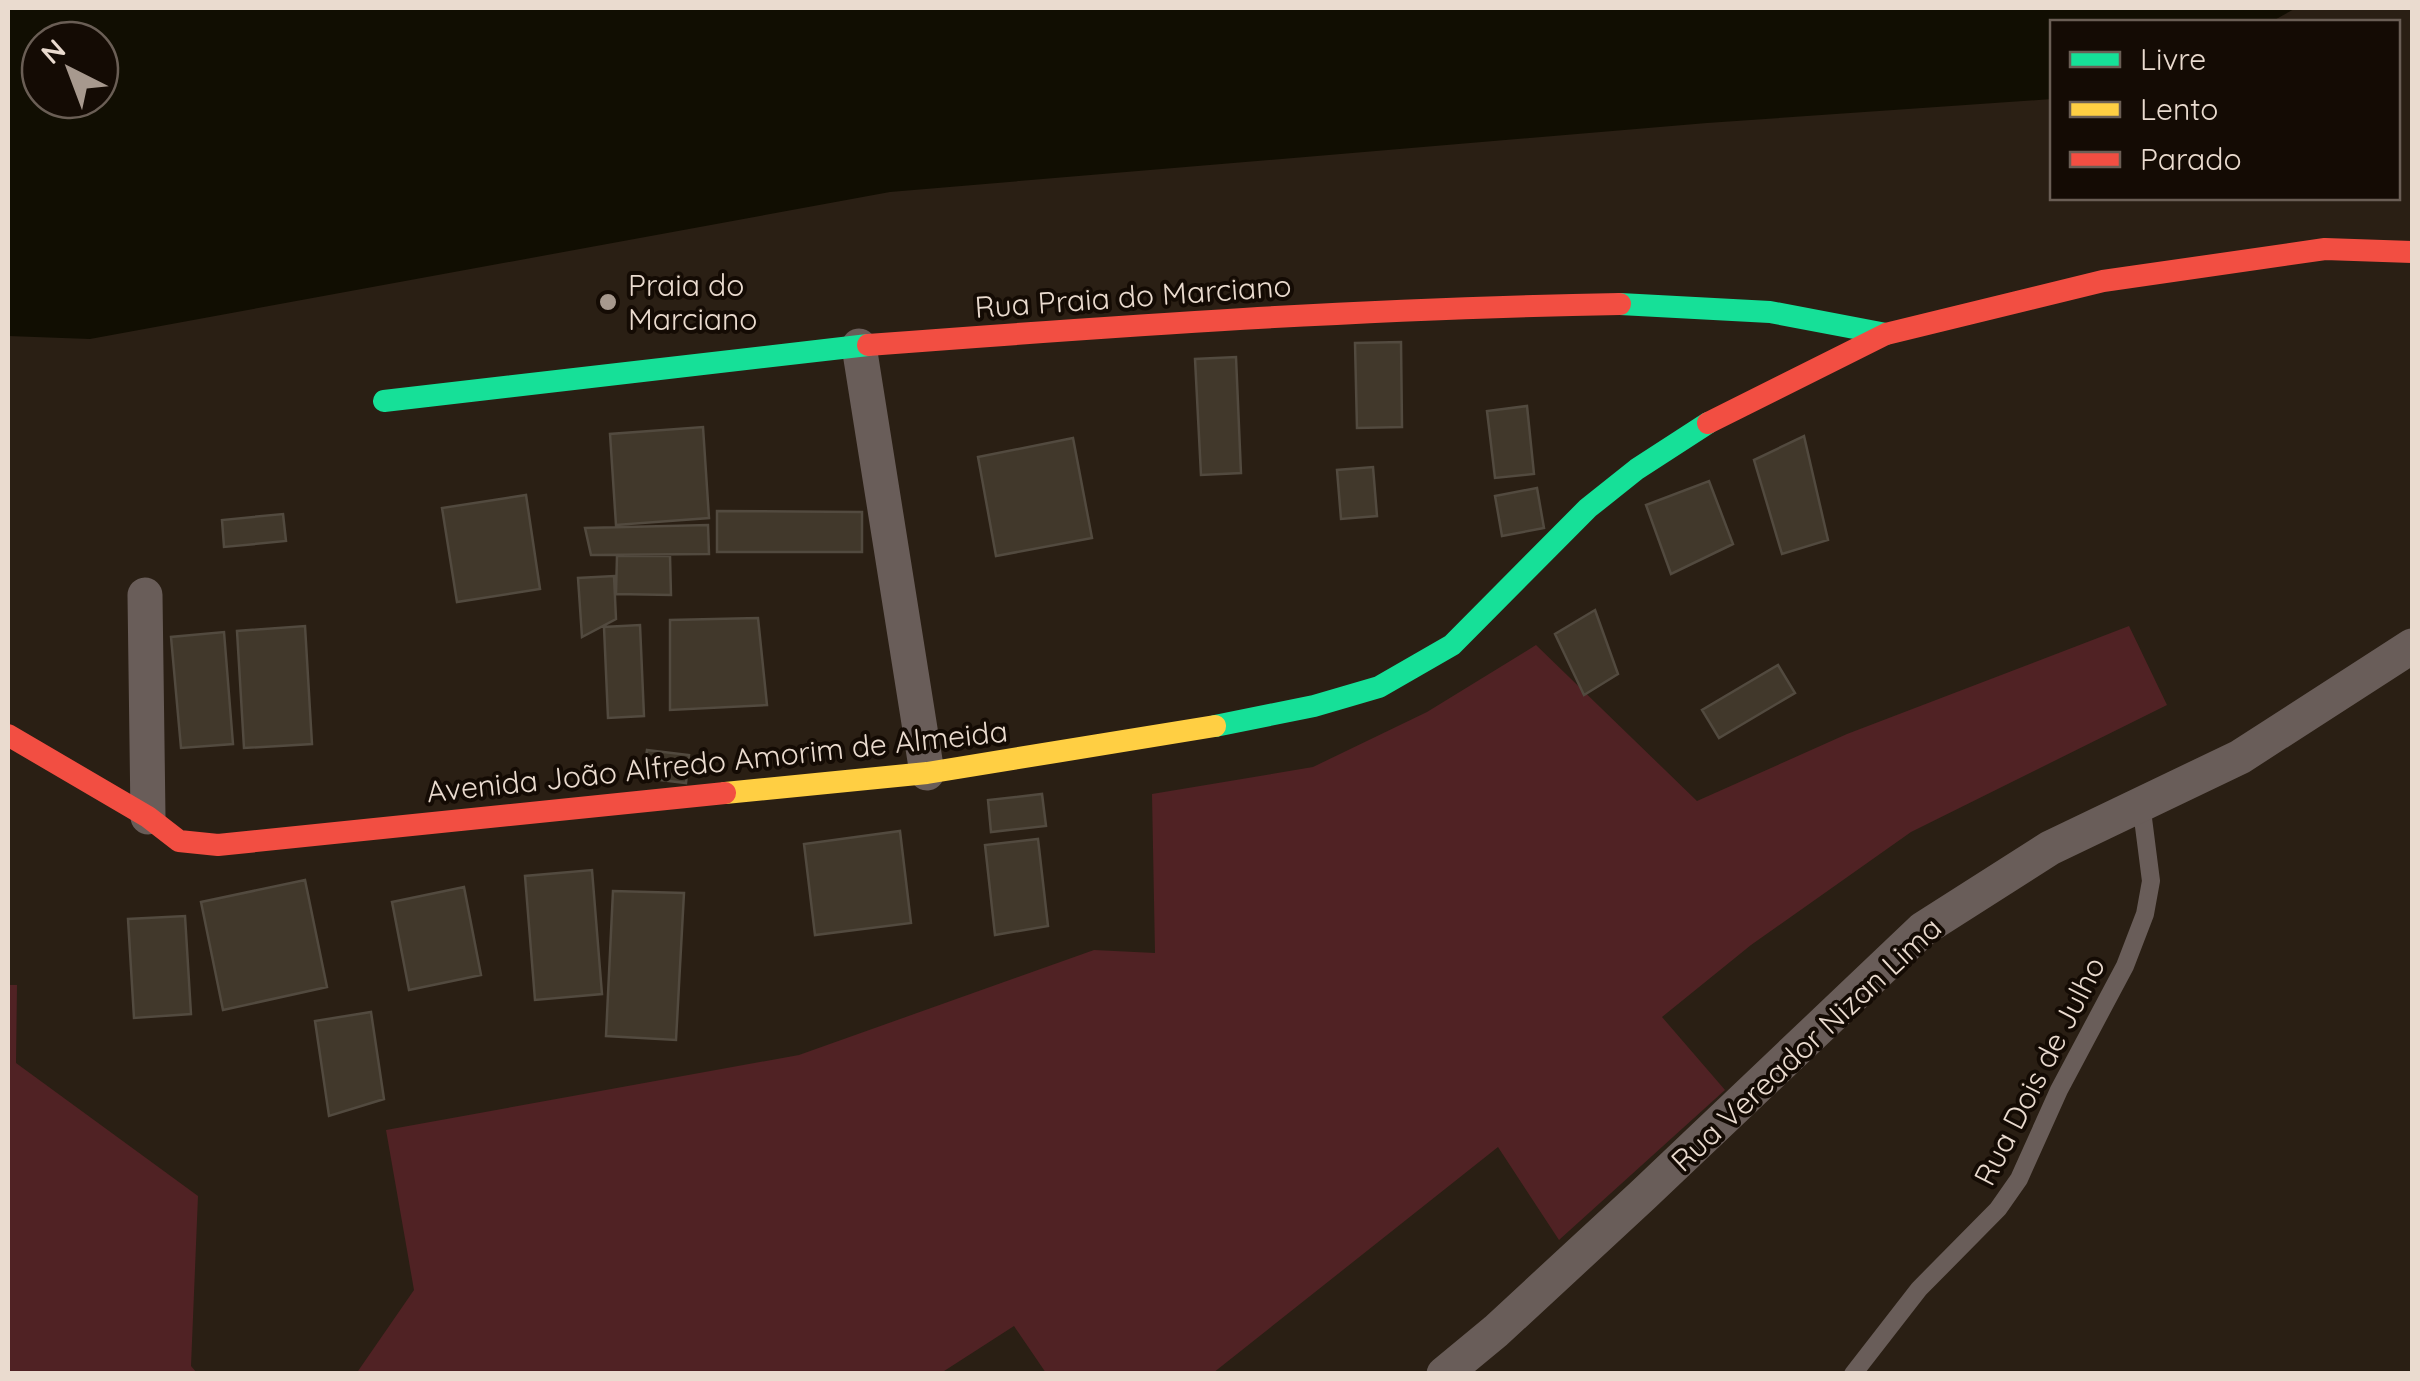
<svg xmlns="http://www.w3.org/2000/svg" width="2420" height="1381" viewBox="0 0 2420 1381" font-family="Quicksand,sans-serif">
	<rect width="100%" height="100%" fill="#2a1f14"/>
	<path fill="#502224" d="M2129 626 2167 705 1911 832 1751 945 1662 1017 1725 1090 1559 1240 1498 1147 1213 1373H1046L1014 1326 941 1373 356 1374 414 1290 386 1130 799 1055 1094 950 1155 953 1152 794 1313 767 1427 712 1536 645 1697 801 1847 734Z
		M8 985H17L16 1063 198 1196 191 1366 197 1373H8Z"/>
	<path fill="#110e02" fill-rule="evenodd" d="M8 8H2296L2271 22H2052V99L1707 123 890 192 90 339 8 336ZM40 40H100V100H40Z"/>
	<path fill="#41382b" stroke="#524a3f" stroke-width="2.5" d="M1401 342 1402 427 1357 428 1355 343Z
		M1236 357 1241 473 1201 475 1195 359Z
		M1527 406 1534 474 1495 478 1487 411Z
		M703 427 709 518 616 525 610 434Z
		M1804 436 1828 540 1782 554 1754 460Z
		M1073 438 1092 538 996 556 978 457Z
		M1373 467 1377 516 1341 519 1337 470Z
		M1709 481 1733 544 1671 574 1646 505Z
		M1537 488 1544 528 1502 536 1495 496Z
		M526 495 540 589 457 602 442 508Z
		M717 511 862 512V552H717Z
		M283 514 286 541 224 547 222 520Z
		M708 525 709 554 591 555 585 528Z
		M617 556H670L671 595 616 594Z
		M614 576 616 619 582 637 578 578Z
		M1595 610 1618 674 1584 695 1555 634Z
		M758 618 767 705 670 710V620Z
		M640 625 644 716 608 718 604 627Z
		M305 626 312 744 244 748 237 631Z
		M224 632 233 744 181 748 171 637Z
		M1778 665 1795 693 1719 738 1702 710Z
		M647 750 689 755 686 783 643 778Z
		M1042 794 1046 826 991 832 988 800Z
		M900 831 911 923 815 935 804 844Z
		M1038 839 1048 926 995 935 985 845Z
		M592 870 602 994 535 1000 525 876Z
		M305 880 327 987 223 1010 201 902Z
		M464 887 481 975 409 990 392 902Z
		M613 891 684 893 676 1040 606 1036Z
		M185 916 191 1014 134 1018 128 919Z
		M371 1012 384 1099 329 1116 315 1021Z"/>
	<g fill="none" stroke-linecap="round" stroke-linejoin="round">
		<path stroke="#695d59" stroke-width="18" d="M1853 1374 1919 1289 1998 1209 2019 1179 2059 1090 2125 966 2145 914 2151 881 2141 803"/>
		<path stroke="#695d59" stroke-width="35" d="M859 346 927 773
			M145 595 148 817
			M1444 1374 1496 1331 1643 1195 1923 929 2050 848 2240 757 2412 646"/>
		<path stroke="#16e098" stroke-width="22" d="M1620 304 1770 312 1886 334
			M384 401 868 345
			M1215 726 1314 706 1379 687 1452 645 1588 508 1637 469 1708 423"/>
		<path stroke="#ffcf43" stroke-width="22" d="M725 793 927 773 1215 726"/>
		<path stroke="#f24e42" stroke-width="22" d="M868 345C1119 326 1368 308 1620 304
			M1708 423 1886 334 2103 281 2325 249 2412 252
			M8 735 148 817 179 841 218 845 725 793"/>
	</g>
	<circle fill="#a7998e" stroke="#140b04" stroke-width="4" cx="608" cy="302" r="10"/>
	<g text-anchor="middle" dominant-baseline="central" stroke-width="8" stroke-linejoin="round" paint-order="stroke">
		<g font-size="30" fill="#eadbcf" stroke="#140b04" text-anchor="start">
			<text x="628" y="285">Praia do<tspan x="628" dy="34">Marciano</tspan></text>
		</g>
		<g font-size="30" fill="#eadbcf" stroke="#140b04">
			<text transform="translate(1133 296) rotate(-4)">Rua Praia do Marciano</text>
			<text transform="translate(717 761) rotate(-6)">Avenida João Alfredo Amorim de Almeida</text>
			<text transform="translate(1806 1044) rotate(-43)">Rua Vereador Nizan Lima</text>
			<text transform="translate(2039 1071) rotate(-63)">Rua Dois de Julho</text>
		</g>
	</g>
	<rect width="2420" height="1381" fill="none" stroke="#eadbcf" stroke-width="20"/>
	<rect x="2050" y="20" width="350" height="180" fill="#140b04" stroke="#6a5e55" stroke-width="2.5"/>
	<rect x="2070" y="52" width="50" height="15" fill="#16e098" stroke="#6a5e55" stroke-width="2.5"/>
	<text x="2140" y="70" font-size="30" fill="#eadbcf">Livre</text>
	<rect x="2070" y="102" width="50" height="15" fill="#ffcf43" stroke="#6a5e55" stroke-width="2.5"/>
	<text x="2140" y="120" font-size="30" fill="#eadbcf">Lento</text>
	<rect x="2070" y="152" width="50" height="15" fill="#f24e42" stroke="#6a5e55" stroke-width="2.5"/>
	<text x="2140" y="170" font-size="30" fill="#eadbcf">Parado</text>
	<g transform="translate(70 70) rotate(318)"><circle r="48" fill="#140b04" stroke="#6a5e55" stroke-width="2.5"/>
	<path d="M0-8L18 38L0 25L-18 38Z" fill="#a7998e"/>
	<text y="-15" font-size="28" font-weight="bold" text-anchor="middle" fill="#eadbcf">N</text>
	</g>
</svg>
